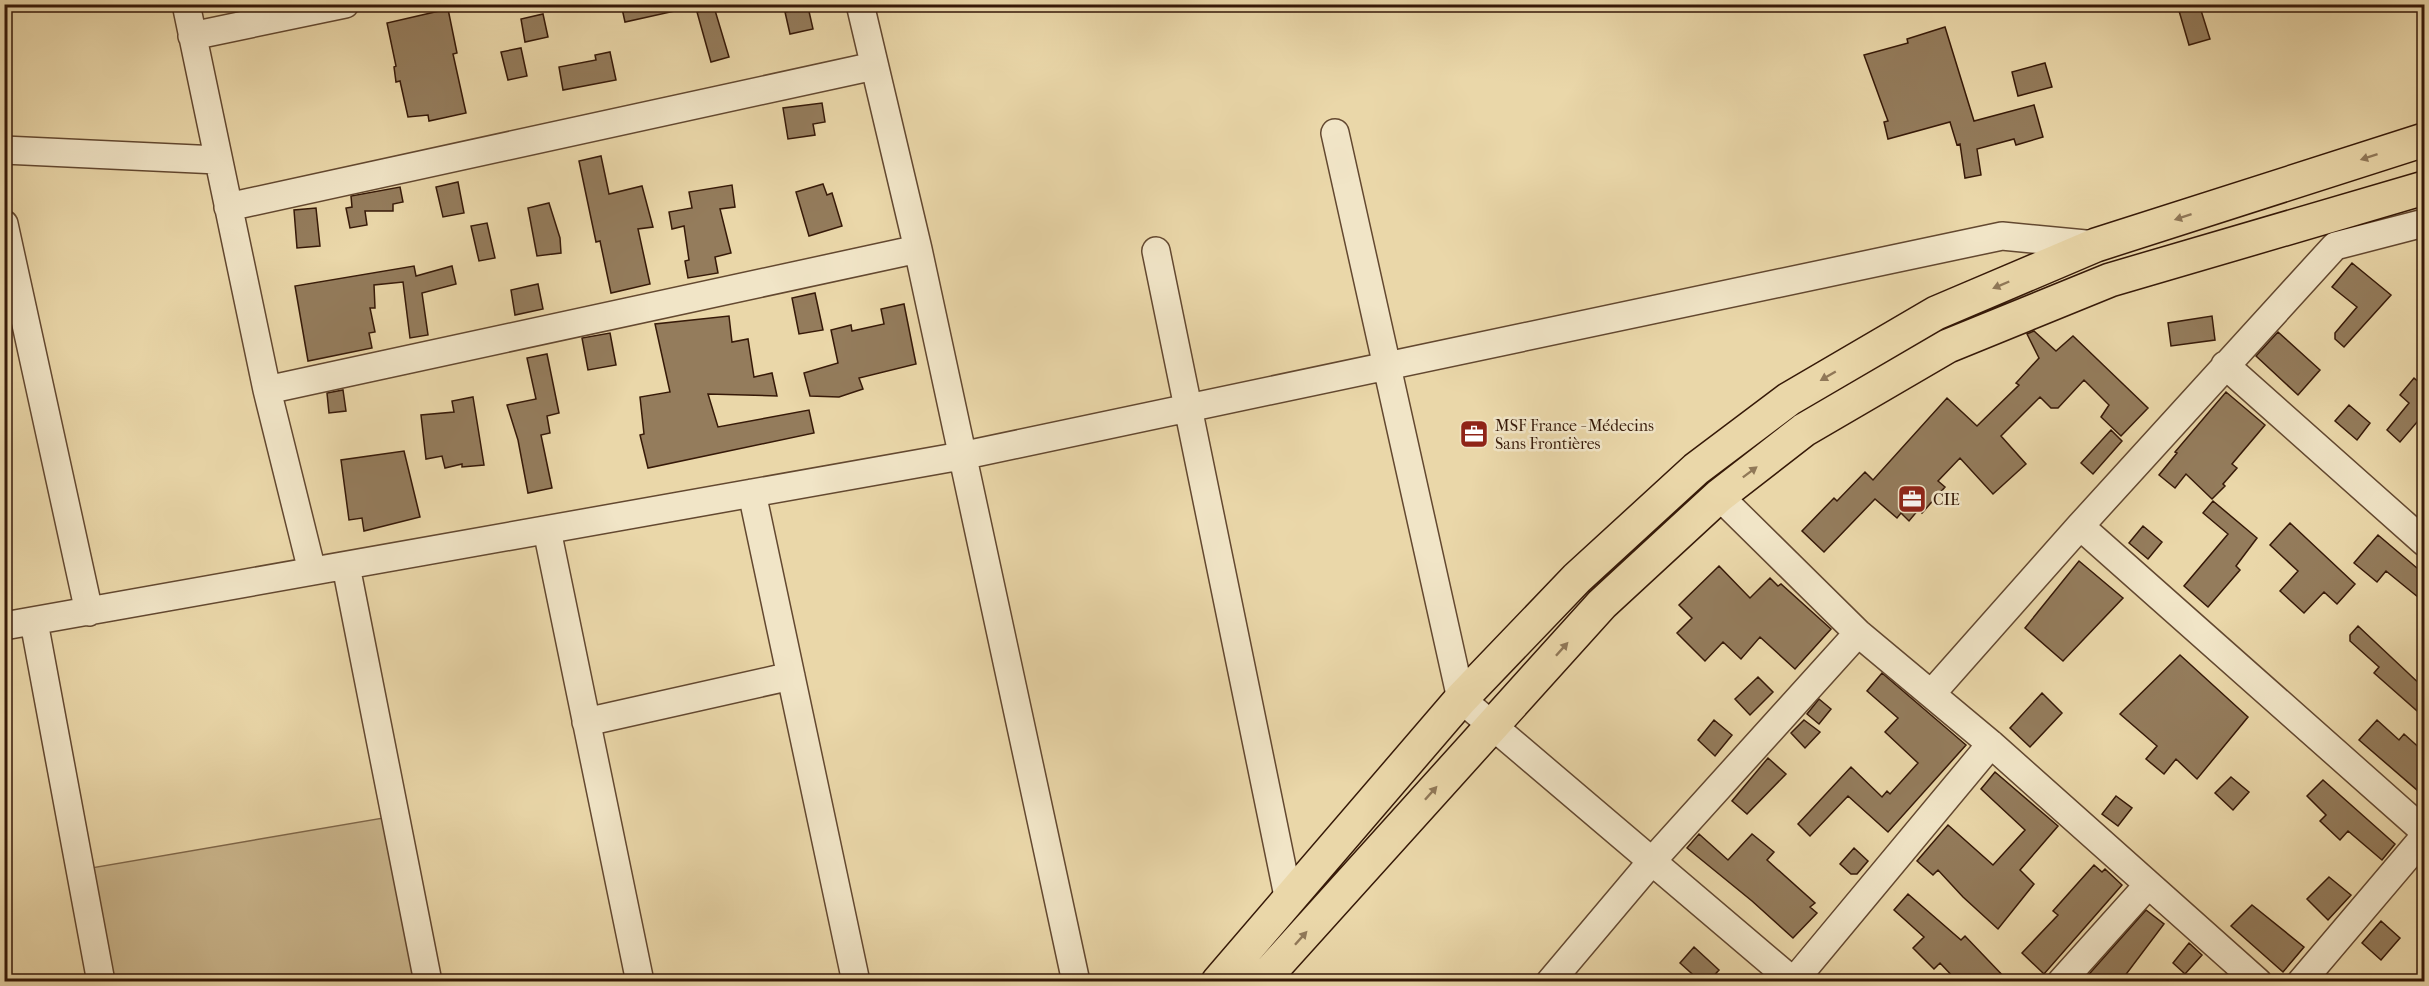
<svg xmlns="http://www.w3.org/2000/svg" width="2429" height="986" viewBox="0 0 2429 986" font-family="'IM FELL French Canon',serif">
	<rect width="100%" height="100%" fill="#ead7a9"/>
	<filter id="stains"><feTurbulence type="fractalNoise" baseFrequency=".00333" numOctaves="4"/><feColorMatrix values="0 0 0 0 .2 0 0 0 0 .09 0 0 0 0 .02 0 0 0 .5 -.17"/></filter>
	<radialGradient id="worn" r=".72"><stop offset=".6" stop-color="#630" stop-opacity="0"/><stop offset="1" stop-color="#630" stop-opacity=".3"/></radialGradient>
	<path fill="#cbb78e" stroke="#80684b" stroke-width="1.5" d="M383 818 418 981H113L91 868Z"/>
	<path fill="#947c5c" stroke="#361908" stroke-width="1.5" d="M621 4H674L675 11 625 22Z
		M2177 4H2199L2210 39 2189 45Z
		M714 7 729 57 711 62 697 12Z
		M808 7 813 29 790 34 785 12Z
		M448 9 457 53 453 54 466 113 429 121 428 115 408 117 400 81 396 82 394 67 396 66 387 23Z
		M543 14 548 37 525 42 521 19Z
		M1945 27 1974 121 2034 105 2043 137 2016 145 2014 139 1977 149 1981 175 1965 178 1960 144 1957 145 1950 122 1888 139 1884 122 1888 121 1864 55 1908 43 1907 39Z
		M521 48 527 76 508 80 501 52Z
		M610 52 616 80 563 90 559 67 596 60 595 55Z
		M2045 63 2052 87 2018 96 2012 72Z
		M822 103 825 122 813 124 815 135 788 139 783 108Z
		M601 156 609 194 642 186 653 227 638 229 650 284 611 293 600 241 596 242 579 161Z
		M458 182 464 213 443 217 436 187Z
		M823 184 827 195 832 193 842 226 809 236 796 192Z
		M732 185 735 207 720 209 731 253 715 257 718 273 688 278 685 261 689 260 684 226 672 229 669 212 692 208 689 192Z
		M400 187 403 202 393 204V211H365L367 225 350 228 346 208 352 207 351 196Z
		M549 203 560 238 561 253 537 256 528 208Z
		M316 208 320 246 297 248 294 210Z
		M487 223 495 258 479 261 471 226Z
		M2352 263 2391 295 2344 347 2335 339V333L2357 307 2332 287Z
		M414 266 416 276 452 266 456 284 422 293 428 335 410 338 403 282 374 285 375 308H370L375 332 369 333 372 348 308 361 295 286Z
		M538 284 543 309 515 315 511 290Z
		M815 293 823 330 799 334 792 298Z
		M904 304 916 364 859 378 863 389 839 397 810 396 804 373 838 363 831 330 851 325 852 331 884 324 881 309Z
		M729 316 732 342 748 339 754 377 772 373 777 396 708 394 718 427 809 410 814 433 648 468 640 435 644 434 640 397 670 392 655 324Z
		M2212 316 2215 340 2171 346 2168 323Z
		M2034 331 2056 351 2073 336 2148 408 2121 436 2101 417 2109 405 2084 380 2058 408H2051L2040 397 2001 436 2026 464 1993 494 1960 458 1938 481 1945 487 1922 513 1919 509 1909 521 1901 513 1897 518 1875 499 1824 552 1802 531 1834 498 1837 501 1865 472 1873 480 1947 398 1977 426 2019 385 2016 383 2039 358 2027 334Z
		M2278 332 2320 370 2298 395 2256 356Z
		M610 333 616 365 588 370 582 338Z
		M547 354 559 413 547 416 550 433 541 435 552 488 528 493 518 440 507 405 536 399 527 358Z
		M2414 378 2422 385 2424 382V416L2423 415 2400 442 2387 430 2409 403 2400 395Z
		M343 390 346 411 329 413 327 393Z
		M2226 392 2265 425 2232 464 2237 468 2223 484 2225 486 2212 499 2186 474 2175 488 2159 475 2177 453 2175 452Z
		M473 397 484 465 462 467V464L445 468 442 456 426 459 421 415 454 412 452 401Z
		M2349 405 2370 423 2357 440 2335 421Z
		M2111 430 2122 441 2093 474 2081 463Z
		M404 451 420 517 364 531 362 518 349 520 341 460Z
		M2213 501 2257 538 2236 566 2240 570 2208 607 2184 586 2228 534 2203 513Z
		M2290 523 2355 584 2337 604 2324 592 2304 613 2280 591 2298 571 2270 545Z
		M2143 526 2162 542 2148 559 2129 543Z
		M2378 535 2424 574V602L2386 571 2377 582 2354 563Z
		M2079 561 2123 598 2063 661 2025 628Z
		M1719 566 1750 598 1770 578 1778 586 1781 584 1831 629 1795 669 1760 637 1741 659 1723 642 1705 661 1677 633 1692 618 1679 605Z
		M2358 626 2424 688V717L2374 673 2379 667 2350 641V635Z
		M2180 655 2248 717 2197 779 2176 759 2164 774 2146 759 2157 746 2120 714Z
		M1882 673 1966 745 1888 832 1848 796 1810 836 1798 824 1851 767 1882 797 1887 791 1890 794 1918 763 1885 732 1898 718 1867 691Z
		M1758 677 1773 692 1750 715 1735 699Z
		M2042 693 2062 713 2030 747 2010 728Z
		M1819 699 1831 709 1819 724 1807 714Z
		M1714 720 1732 735 1715 756 1698 740Z
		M1804 720 1820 732 1805 748 1791 733Z
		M2377 720 2399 740 2404 734 2424 752V796L2359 740Z
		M1768 758 1786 774 1747 814 1732 801Z
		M1995 772 2058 826 2020 870 2034 884 1998 929 1963 897 1938 870 1933 875 1917 861 1948 825 1993 865 2025 830 1981 789Z
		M2231 777 2249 792 2233 810 2215 793Z
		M2323 780 2395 844 2382 860 2348 831 2340 840 2320 821 2326 815 2307 796Z
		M2116 796 2132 808 2118 826 2102 814Z
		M1699 834 1728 860 1752 834 1774 852 1767 860 1815 903 1810 907 1817 913 1793 938 1752 901 1687 848Z
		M1854 848 1868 861 1857 874H1851L1840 864Z
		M2094 865 2102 872 2105 869 2122 885 2044 974 2022 953 2058 915 2053 911Z
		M2329 877 2351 895 2328 920 2307 899Z
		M1908 894 1961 940 1965 936 2008 981H1957L1940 963 1934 969 1913 948 1924 937 1894 910Z
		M2252 905 2304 947 2283 972 2231 926Z
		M2146 910 2164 924 2121 981H2083Z
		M2381 921 2400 938 2381 960 2362 943Z
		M2189 943 2202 955 2185 974 2173 963Z
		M1694 947 1719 970 1709 981H1700L1680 963Z"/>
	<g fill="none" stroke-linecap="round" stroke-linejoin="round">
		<g stroke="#634830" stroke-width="30">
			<path id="minor" d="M186 4 267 390 312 571
				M860 4 918 249 1076 982
				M192 36 345 4
				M1335 133 1461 699 1794 982
				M4 150 218 160
				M228 207 874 66
				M4 224 89 612
				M1156 251 1289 901
				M2225 365 2424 542
				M267 390 918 249
				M752 493 856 982
				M1719 496 1858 633 1991 744 2258 982
				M2080 526 2424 831
				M547 530 640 982
				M346 566 428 982
				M34 622 101 982
				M4 626 961 456 2002 236 2096 245
				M1932 693 2080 526 2335 246 2424 223
				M586 722 791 676
				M1550 982 1652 861 1858 633
				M1793 982 1991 744
				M2061 982 2148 885
				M2301 982 2424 837"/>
		</g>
		<g stroke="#361908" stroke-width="36">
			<path id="highway" d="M1218 982 1461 699 1577 578 1696 469 1789 399 1936 313 2096 245 2424 140
				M1261 982 1602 604 1719 496 1804 430 1948 346 2110 280 2424 188"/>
		</g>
		<use href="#minor" stroke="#f1e5c7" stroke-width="27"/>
		<use href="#highway" stroke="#ead7a9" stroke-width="33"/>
	</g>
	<defs><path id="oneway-solid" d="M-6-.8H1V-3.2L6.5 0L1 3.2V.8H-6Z" transform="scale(1.5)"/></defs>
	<g fill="#907858">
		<use href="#oneway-solid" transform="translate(2369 157) rotate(162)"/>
		<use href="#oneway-solid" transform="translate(2183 217) rotate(162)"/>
		<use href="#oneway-solid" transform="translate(2001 285) rotate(157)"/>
		<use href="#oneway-solid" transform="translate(1828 376) rotate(150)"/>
		<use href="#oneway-solid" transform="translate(1750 472) rotate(-37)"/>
		<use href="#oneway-solid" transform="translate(1562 649) rotate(-48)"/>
		<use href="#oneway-solid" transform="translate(1431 793) rotate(-48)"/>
		<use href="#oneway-solid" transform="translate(1301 938) rotate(-48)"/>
	</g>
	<defs>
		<g id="office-square" transform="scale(1.5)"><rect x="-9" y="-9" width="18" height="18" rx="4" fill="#8f2418" stroke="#f1e5c7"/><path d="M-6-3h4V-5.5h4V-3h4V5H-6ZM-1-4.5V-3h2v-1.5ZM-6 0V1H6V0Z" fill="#fff"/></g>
	</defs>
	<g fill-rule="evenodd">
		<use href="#office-square" x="1474" y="434"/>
		<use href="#office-square" x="1912" y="499"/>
	</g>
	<g text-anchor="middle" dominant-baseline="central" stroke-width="5" stroke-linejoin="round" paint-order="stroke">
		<g font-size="16" fill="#361908" stroke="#f1e5c7" text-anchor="start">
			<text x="1495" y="425">MSF France - Médecins<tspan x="1495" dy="18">Sans Frontières</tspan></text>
			<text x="1933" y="499">CIE</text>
		</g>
	</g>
	<rect width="2429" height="986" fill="none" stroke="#ead7a9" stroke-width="24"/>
	<rect x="6" y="6" width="2417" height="974" fill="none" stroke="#361908" stroke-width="3"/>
	<rect x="12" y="12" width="2405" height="962" fill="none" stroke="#361908" stroke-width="1.5"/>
	<rect width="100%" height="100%" filter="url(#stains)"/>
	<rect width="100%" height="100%" fill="url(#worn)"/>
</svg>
